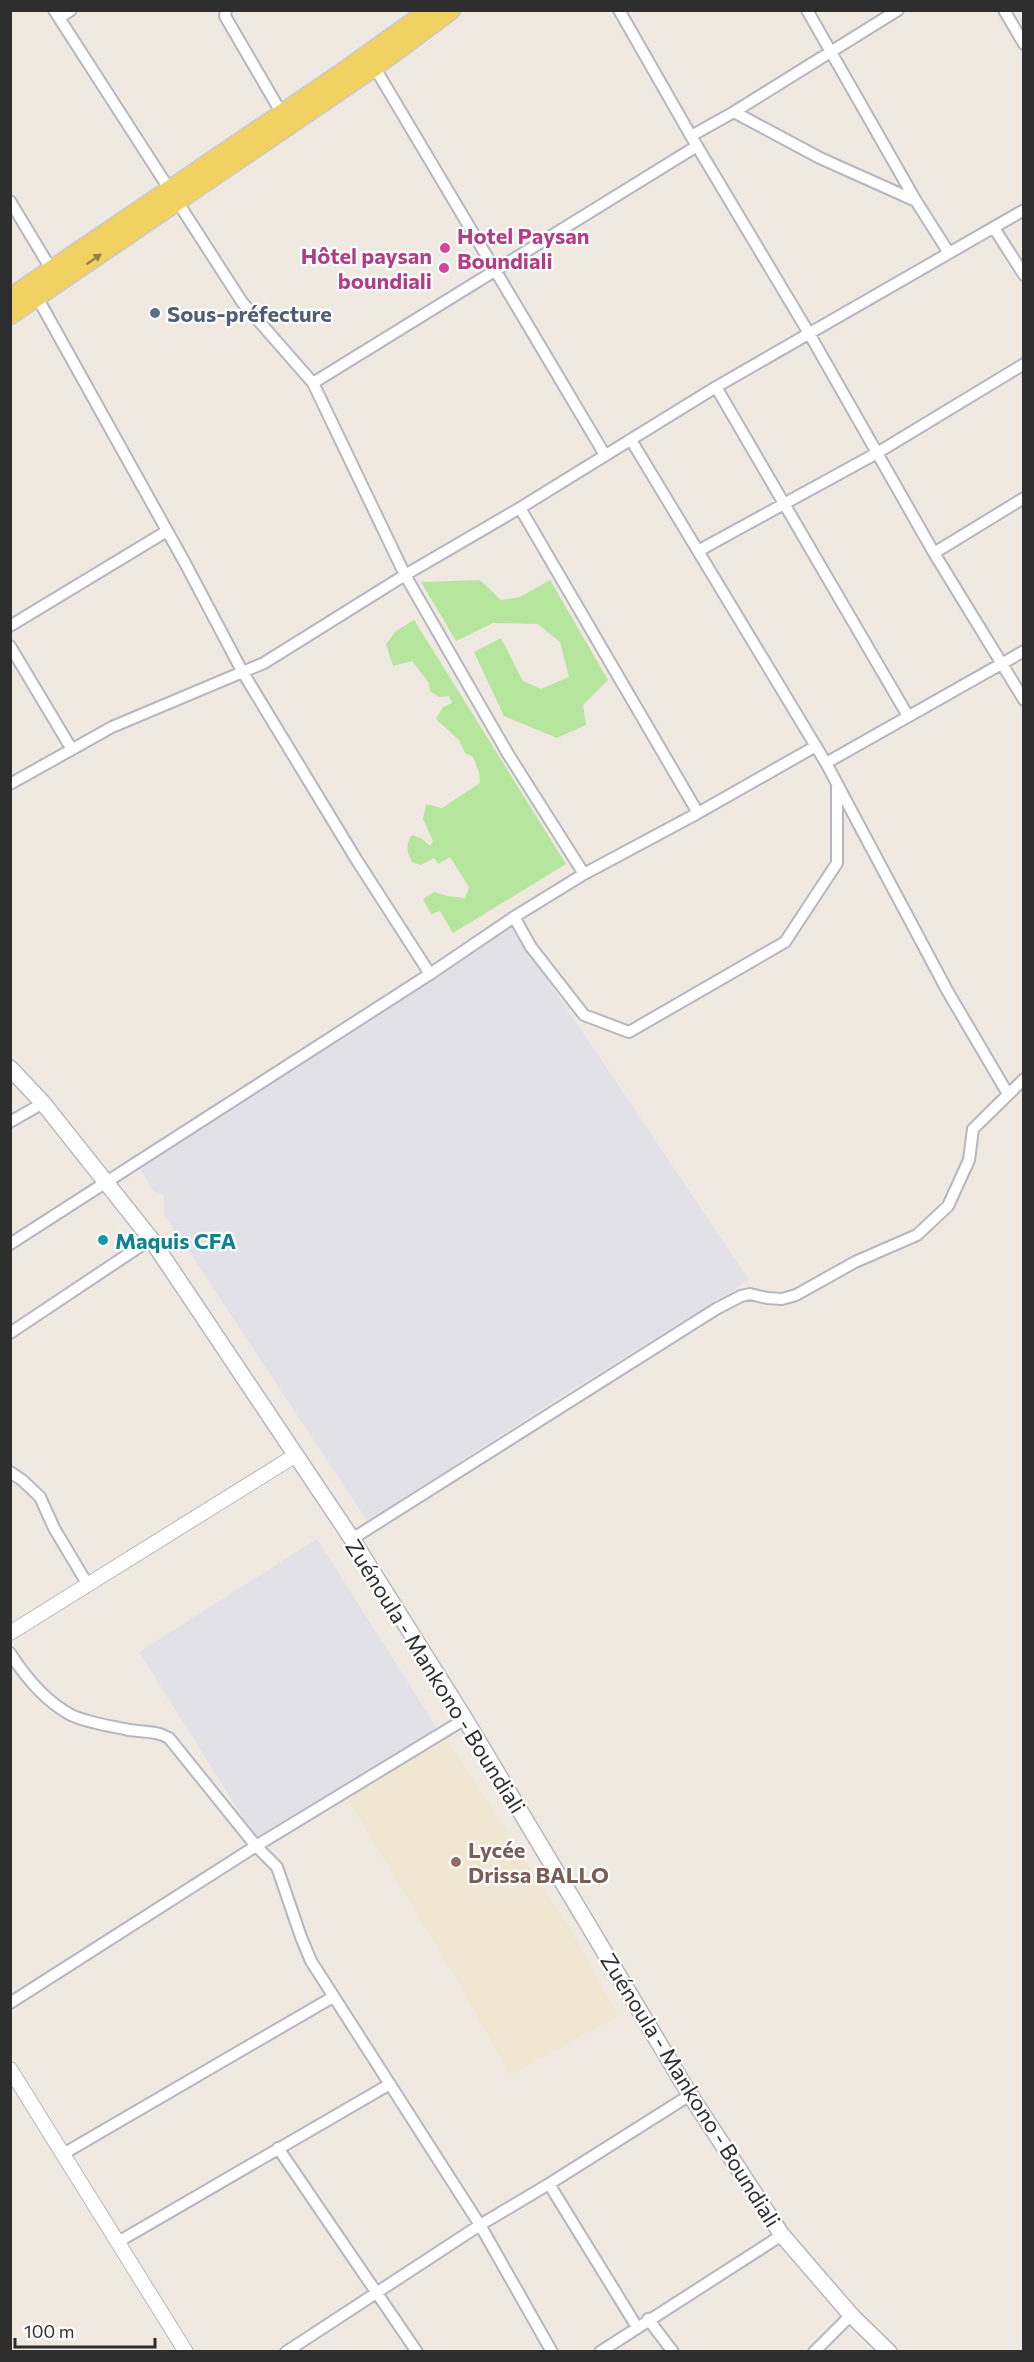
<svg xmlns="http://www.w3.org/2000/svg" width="1034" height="2362" viewBox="0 0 1034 2362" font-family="Commissioner,sans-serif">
	<rect width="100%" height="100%" fill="#efe9e1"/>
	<path fill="#e3e1e8" d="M512 927 749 1280 555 1400 368 1522 164 1214V1196L153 1191 139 1167Z
		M317 1539 437 1728 256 1838 139 1652Z"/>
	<path fill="#f0e6d1" d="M445 1738 569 1927 618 2016 510 2075 461 1986 347 1798Z"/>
	<path fill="#b6e59e" d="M480 580 501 600 520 597 550 580 608 680 583 705 586 725 557 738 504 716 474 652 501 638 523 681 541 689 569 677 560 642 538 624 493 623 456 641 421 582Z
		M414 620 566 864 453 933 440 911 431 914 423 899 434 892 447 896 465 898 469 887 450 857 438 864 434 858 421 865 412 862C407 852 405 845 412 835L421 838 430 846 433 841 423 819 426 804 442 808 480 783 479 772 473 757 465 753 459 740 436 719 443 707 452 703 449 696 439 697 430 691 429 683 412 661 393 666 386 644 396 631Z"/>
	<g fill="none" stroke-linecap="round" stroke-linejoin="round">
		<g stroke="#b4b7c1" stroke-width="14">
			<path id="minor" d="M54 10 242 302 313 383 405 575 508 754 584 874
				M226 10 225 16 282 114
				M619 10 691 136 810 335 934 553 1024 700
				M807 10 916 201 949 253
				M1004 10 1024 44
				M59 18 71 10
				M372 63 605 455
				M734 112 820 158 916 201
				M691 136 734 112 898 10
				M10 201 54 274
				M994 228 1024 275
				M37 297 185 563 242 671 356 859 430 974
				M313 383 697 146
				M716 387 908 716
				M631 440 826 763 948 992 1008 1094
				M520 508 698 813
				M698 551 877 453 1024 364
				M934 553 1024 498
				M10 626 167 531
				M10 646 71 748
				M826 763 1024 651
				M10 784 112 727 264 663 405 575 520 508 716 387 1024 210
				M514 917 531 947 584 1015 629 1032 785 942 837 863V787
				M10 1122 43 1103
				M10 1244 430 974 514 917 584 874 698 813 816 746
				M10 1333 151 1239
				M10 1472 22 1480 40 1497 54 1528 88 1585
				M352 1539 716 1309 741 1296 750 1294 767 1298 782 1299 796 1295 855 1262 917 1235 948 1206 969 1160 973 1129 1024 1079
				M10 1653C26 1678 45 1701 71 1715 88 1723 111 1726 129 1730 144 1732 157 1731 169 1738L256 1846 277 1867 301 1937 311 1961 480 2225 552 2352
				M10 2003 256 1846 465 1719
				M278 2148 417 2352
				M63 2154 333 1997
				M549 2184 637 2327
				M118 2242 390 2084
				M648 2319 673 2352
				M286 2352 480 2225 549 2184 690 2095
				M600 2352 782 2235
				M814 2352 851 2315"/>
		</g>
		<g stroke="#b4b7c1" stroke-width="16">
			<path id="tertiary" d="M10 1633 296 1455
				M10 2069 186 2352"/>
		</g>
		<g stroke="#b4b7c1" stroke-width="18">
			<path id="secondary" d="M10 1068 43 1103 151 1239 352 1539 465 1719 690 2095 782 2235 851 2315 889 2352"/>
		</g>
		<g stroke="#c9c9c9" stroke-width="21">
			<path id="primary" d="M10 298 336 77 430 10
				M10 315 374 67 451 10"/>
		</g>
		<use href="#minor" stroke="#fff" stroke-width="10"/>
		<use href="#tertiary" stroke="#fff" stroke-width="14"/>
		<use href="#secondary" stroke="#fff" stroke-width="15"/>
		<use href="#primary" stroke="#f2d163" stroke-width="18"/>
	</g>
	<defs><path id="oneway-solid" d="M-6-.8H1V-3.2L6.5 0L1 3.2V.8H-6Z" transform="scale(1.5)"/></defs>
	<use fill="#908048" href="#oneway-solid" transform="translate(94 259) rotate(-35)"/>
	<g fill="#d1479c" stroke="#fff" stroke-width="2">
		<circle cx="445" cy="248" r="6"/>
		<circle cx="444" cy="268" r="6"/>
	</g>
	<circle fill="#5c6f8a" stroke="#fff" stroke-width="2" cx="155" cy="313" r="6"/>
	<circle fill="#0f9aa8" stroke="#fff" stroke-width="2" cx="103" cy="1240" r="6"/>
	<circle fill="#8d6e63" stroke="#fff" stroke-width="2" cx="456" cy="1862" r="6"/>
	<g text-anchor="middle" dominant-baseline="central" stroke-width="4.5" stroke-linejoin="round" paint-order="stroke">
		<g font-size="22" font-weight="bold" fill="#b23c85" stroke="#fff" text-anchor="start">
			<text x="457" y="235">Hotel Paysan<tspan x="457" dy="25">Boundiali</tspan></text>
			<text x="432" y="255" text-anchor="end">Hôtel paysan<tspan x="432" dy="25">boundiali</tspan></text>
		</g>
		<g font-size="22" font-weight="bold" fill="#4e5e75" stroke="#fff" text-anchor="start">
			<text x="167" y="313">Sous-préfecture</text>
		</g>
		<g font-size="22" font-weight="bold" fill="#0d838f" stroke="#fff" text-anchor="start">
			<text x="115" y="1240">Maquis CFA</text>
		</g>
		<g font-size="22" fill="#2e2e2e" stroke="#fff">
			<text transform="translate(436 1676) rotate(58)">Zuénoula - Mankono - Boundiali</text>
			<text transform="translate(691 2090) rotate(58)">Zuénoula - Mankono - Boundiali</text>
		</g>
		<g font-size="22" font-weight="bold" fill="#785e54" stroke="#fff" text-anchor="start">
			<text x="468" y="1849">Lycée<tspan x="468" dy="25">Drissa BALLO</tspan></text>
		</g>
	</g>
	<rect width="1034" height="2362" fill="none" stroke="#2e2e2e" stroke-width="24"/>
	<path d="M15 2338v9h140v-9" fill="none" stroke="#2e2e2e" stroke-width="3"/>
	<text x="24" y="2338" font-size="18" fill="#2e2e2e" stroke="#ffffff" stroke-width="4.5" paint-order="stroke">100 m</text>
</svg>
